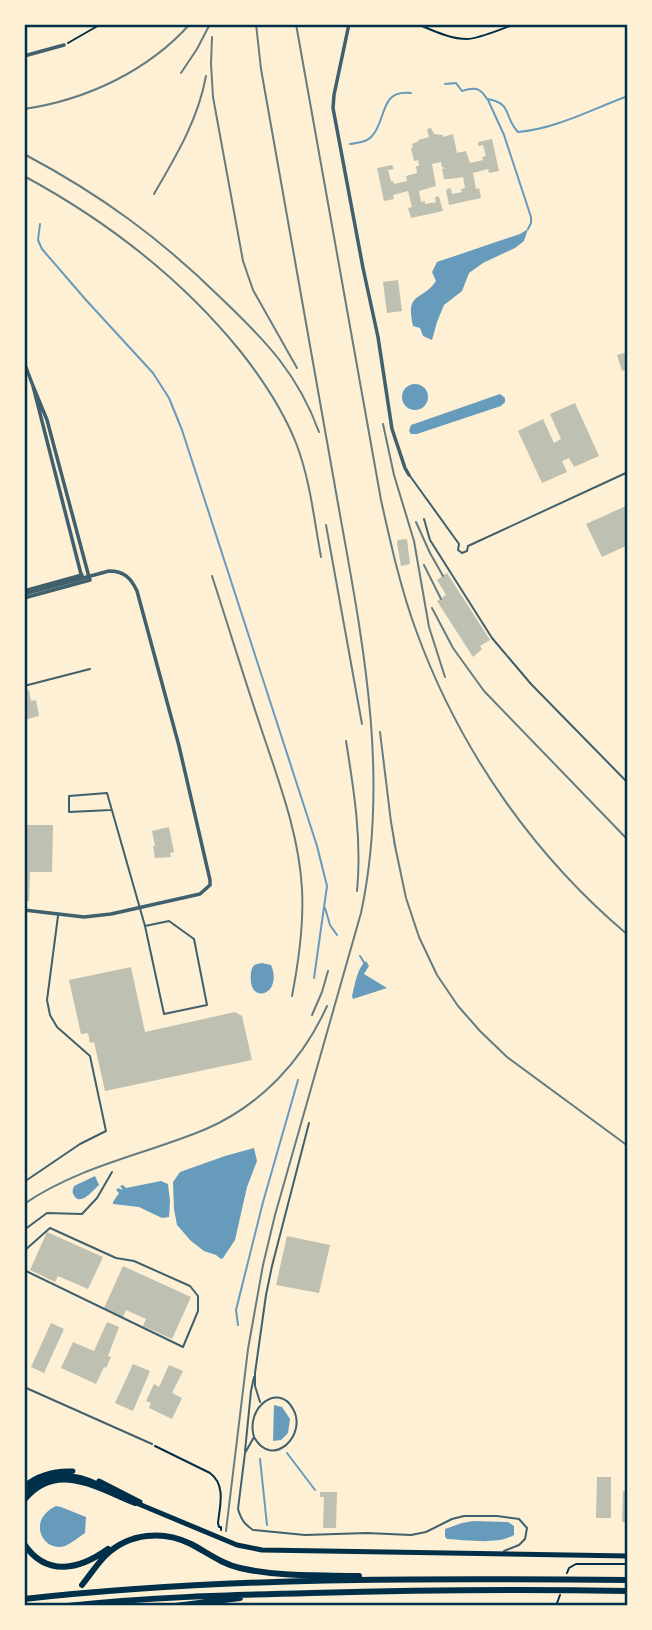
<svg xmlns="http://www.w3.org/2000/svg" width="652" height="1630" viewBox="0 0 652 1630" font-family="Figtree,sans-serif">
	<rect width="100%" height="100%" fill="#fdf0d5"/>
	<path fill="#669bbc" d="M528 229 524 241 515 248 483 263 469 273 462 291 444 305 437 322 432 340 423 336 420 328 413 326C405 291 422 302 436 281L432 272 437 262 520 234Z
		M402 397a13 13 0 1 1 26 0a13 13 0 1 1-26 0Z
		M500 394 505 398V402L501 406 417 434H411L409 431 411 425 414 424Z
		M366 961 369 966 364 974 387 988 353 999 352 996C355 984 357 968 366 961Z
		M262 963 271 965C284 995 247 1007 251 973 252 965 255 964 262 963Z
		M254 1148 257 1161 247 1187 235 1240 223 1258 221 1259 216 1255 204 1251 191 1241 177 1225 174 1209 173 1182 180 1172 225 1156Z
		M95 1176 99 1185C93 1190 82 1205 75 1197 71 1192 73 1190 74 1186Z
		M161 1181 168 1184 170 1201 169 1217 162 1218 139 1207 113 1204V1202L119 1193 116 1190 118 1188 123 1190 120 1186 123 1185 126 1188Z
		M274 1405 282 1407 290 1419 288 1433 281 1440 273 1441Z
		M56 1506 61 1507 86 1517 85 1533C79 1537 72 1543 65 1546 43 1553 26 1520 56 1506Z
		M473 1521 508 1522 514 1526V1535C498 1545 467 1540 447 1539L445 1537V1529L462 1523Z"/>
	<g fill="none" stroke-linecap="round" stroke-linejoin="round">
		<path stroke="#669bbc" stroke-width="2" d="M445 84 456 83 462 91C474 87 480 87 487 99 513 103 503 116 518 132 556 129 592 109 628 96
			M488 100 504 135 531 217V223L528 229
			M350 144C358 143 367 142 372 136 387 120 379 89 411 93
			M40 224 38 240 42 249 86 300 153 373 169 398 182 430 317 846 327 886 314 978
			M325 908 330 925 337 935
			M360 956 365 964
			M238 1325 236 1310 263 1202 298 1080
			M287 1453 315 1490
			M260 1459 267 1525"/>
	</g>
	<path fill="#bec0b2" d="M431 128 434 134 443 135V137L453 134 457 153 466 151 470 163 483 160 482 157 486 156 483 145 478 146V142L492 139 499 171 489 173 488 169 473 173 476 189 479 188 481 198 449 205 446 191 448 188 451 189 452 194 462 192 461 189 465 188 463 177 451 179H444L442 169 445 168 442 167 441 162 432 164 436 186 419 191 421 202 425 201V204L436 202 435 198 437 196 439 197 443 211 411 218 408 208 412 207 408 191 393 195 394 199 384 201 377 168 392 165 394 169 388 170 391 181H393L394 184 407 181 406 176 417 173 416 166H419L418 160 414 161 411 148 413 147 412 144 419 141 418 140 429 137 427 129Z
		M398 280 402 311 387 313 383 282Z
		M628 352V369L622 371 617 355Z
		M575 403 599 456 574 467 569 458 562 461 567 472 542 483 518 431 543 419 554 443 561 439 550 414Z
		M628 505V545L602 557 586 524Z
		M407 539 410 564 401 566 397 543 398 540Z
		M447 573 490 640 480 646 482 649 473 657 437 601 446 595 437 580Z
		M29 690 31 701 36 700 39 716 24 720V691Z
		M24 825H53L52 872H30L29 901H24Z
		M169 827 174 852 170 853 171 857 155 858 153 846H155L152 831Z
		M131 967 145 1032 235 1012 242 1016 252 1060 105 1091 94 1042 90 1043 88 1033 81 1034 69 980Z
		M47 1232 103 1257 88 1289 58 1276 55 1282 30 1270Z
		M287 1236 330 1245 319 1293 276 1285Z
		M123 1266 191 1297 172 1339 143 1326 146 1319 126 1310 123 1317 104 1308Z
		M107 1322 119 1327 108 1356 111 1357 106 1368 104 1367 96 1384 61 1368 73 1342 94 1351Z
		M51 1323 64 1329 44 1373 31 1367Z
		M133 1364 150 1371 133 1411 115 1403Z
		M169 1365 183 1371 172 1393 182 1398 172 1419 149 1408 151 1403 146 1401 154 1384 159 1387Z
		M597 1477H611V1518H596Z
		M623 1491H628V1522H622Z
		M320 1492H337L336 1528H323L324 1497H320Z"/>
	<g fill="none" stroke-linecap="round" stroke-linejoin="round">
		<path stroke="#003049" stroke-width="2" d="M417 24C432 30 450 39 467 39 479 39 503 28 516 24
			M68 43 101 24
			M155 1446 210 1473C226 1485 220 1505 218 1523L219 1527H221V1530
			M567 1573 569 1568 576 1564H628
			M556 1606 560 1595"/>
		<path stroke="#3f606c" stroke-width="2" d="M410 476 459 544 458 550 462 553 467 551 468 546 628 472
			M424 519 430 540 492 638 531 684 628 783
			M24 686 90 669
			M111 810 69 812V796L107 793 145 926 164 1014 207 1005 194 939 169 921 145 926
			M24 1182 80 1144 106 1131 90 1056 57 1027 50 1015 47 1000 58 916
			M24 1230 47 1213 82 1214 97 1198 112 1172
			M24 1251 50 1228 116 1258 134 1261 190 1286 198 1296V1311L183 1347 24 1270
			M24 1387 152 1444
			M260 1402 255 1386V1373L266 1295 272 1266 309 1123
			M254 1437C272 1470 308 1435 293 1409 279 1382 245 1407 254 1437L245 1453 238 1509C241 1519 244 1524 253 1530L305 1535 367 1533 411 1535 426 1532 452 1519 464 1516H497L519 1519 527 1528 525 1539 519 1545 504 1551
			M245 1451 251 1391 254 1377"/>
		<path stroke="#3f606c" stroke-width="3.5" d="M349 24 334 95 333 108 363 268 378 337 392 429 405 468 409 475
			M24 56 64 45
			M24 362 33 386
			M82 578 33 386 47 420 89 577
			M24 591 82 575
			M24 594 109 571C124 571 131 578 137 591L179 746 210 880V885L200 894 111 914 84 917 24 910
			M24 598 90 580 89 577"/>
		<path stroke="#003049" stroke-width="5" d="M99 1481 140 1502
			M24 1486C39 1474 54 1470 73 1471
			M24 1494C45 1469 74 1472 100 1485
			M134 1502 237 1545 262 1550 628 1556"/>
		<path stroke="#003049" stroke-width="6" d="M24 1500C56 1460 98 1488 135 1503
			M24 1544C47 1578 80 1569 108 1549
			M82 1585C90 1575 97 1564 106 1555 129 1533 163 1530 191 1544 208 1553 222 1564 240 1568 278 1577 319 1575 359 1576
			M24 1599C225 1577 426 1578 628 1580
			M67 1606C148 1597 230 1595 312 1593 417 1590 522 1589 628 1591
			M175 1606 240 1598"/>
		<path stroke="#657d81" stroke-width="2" d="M296 24 381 500C391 545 401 590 417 633 460 750 533 855 628 935
			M212 37 211 64 213 97 243 261 253 290 297 368
			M181 73 197 49 210 24
			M24 109C86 100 148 71 190 24
			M24 154C101 195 160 238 222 299 266 341 298 374 319 432
			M24 176C107 221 182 279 241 352 263 380 283 410 296 443 310 479 314 519 321 557
			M154 194C176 156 198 120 206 76
			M383 424 394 475 414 541 429 627 445 677
			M416 522 430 553 443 576
			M326 525 362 724
			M424 565 441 599
			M212 576C229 628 245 681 263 734 280 785 299 835 302 889 304 925 299 960 292 996
			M432 608 453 648 484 691 628 840
			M380 732 391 822 396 851
			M346 741C354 790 362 841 357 891
			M394 841 406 898 419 937 437 975 458 1006 480 1031 507 1057 628 1146
			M312 1015 322 992 328 971
			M24 1204C82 1165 144 1155 206 1129 261 1105 303 1060 327 1006
			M226 1531 248 1349 263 1265 275 1215 361 913C392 768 359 624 334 481 310 344 285 206 261 69L256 24"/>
	</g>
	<rect width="652" height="1630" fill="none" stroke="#fdf0d5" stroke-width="52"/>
	<rect x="26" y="26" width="600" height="1578" fill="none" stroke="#003049" stroke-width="2.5"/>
</svg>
